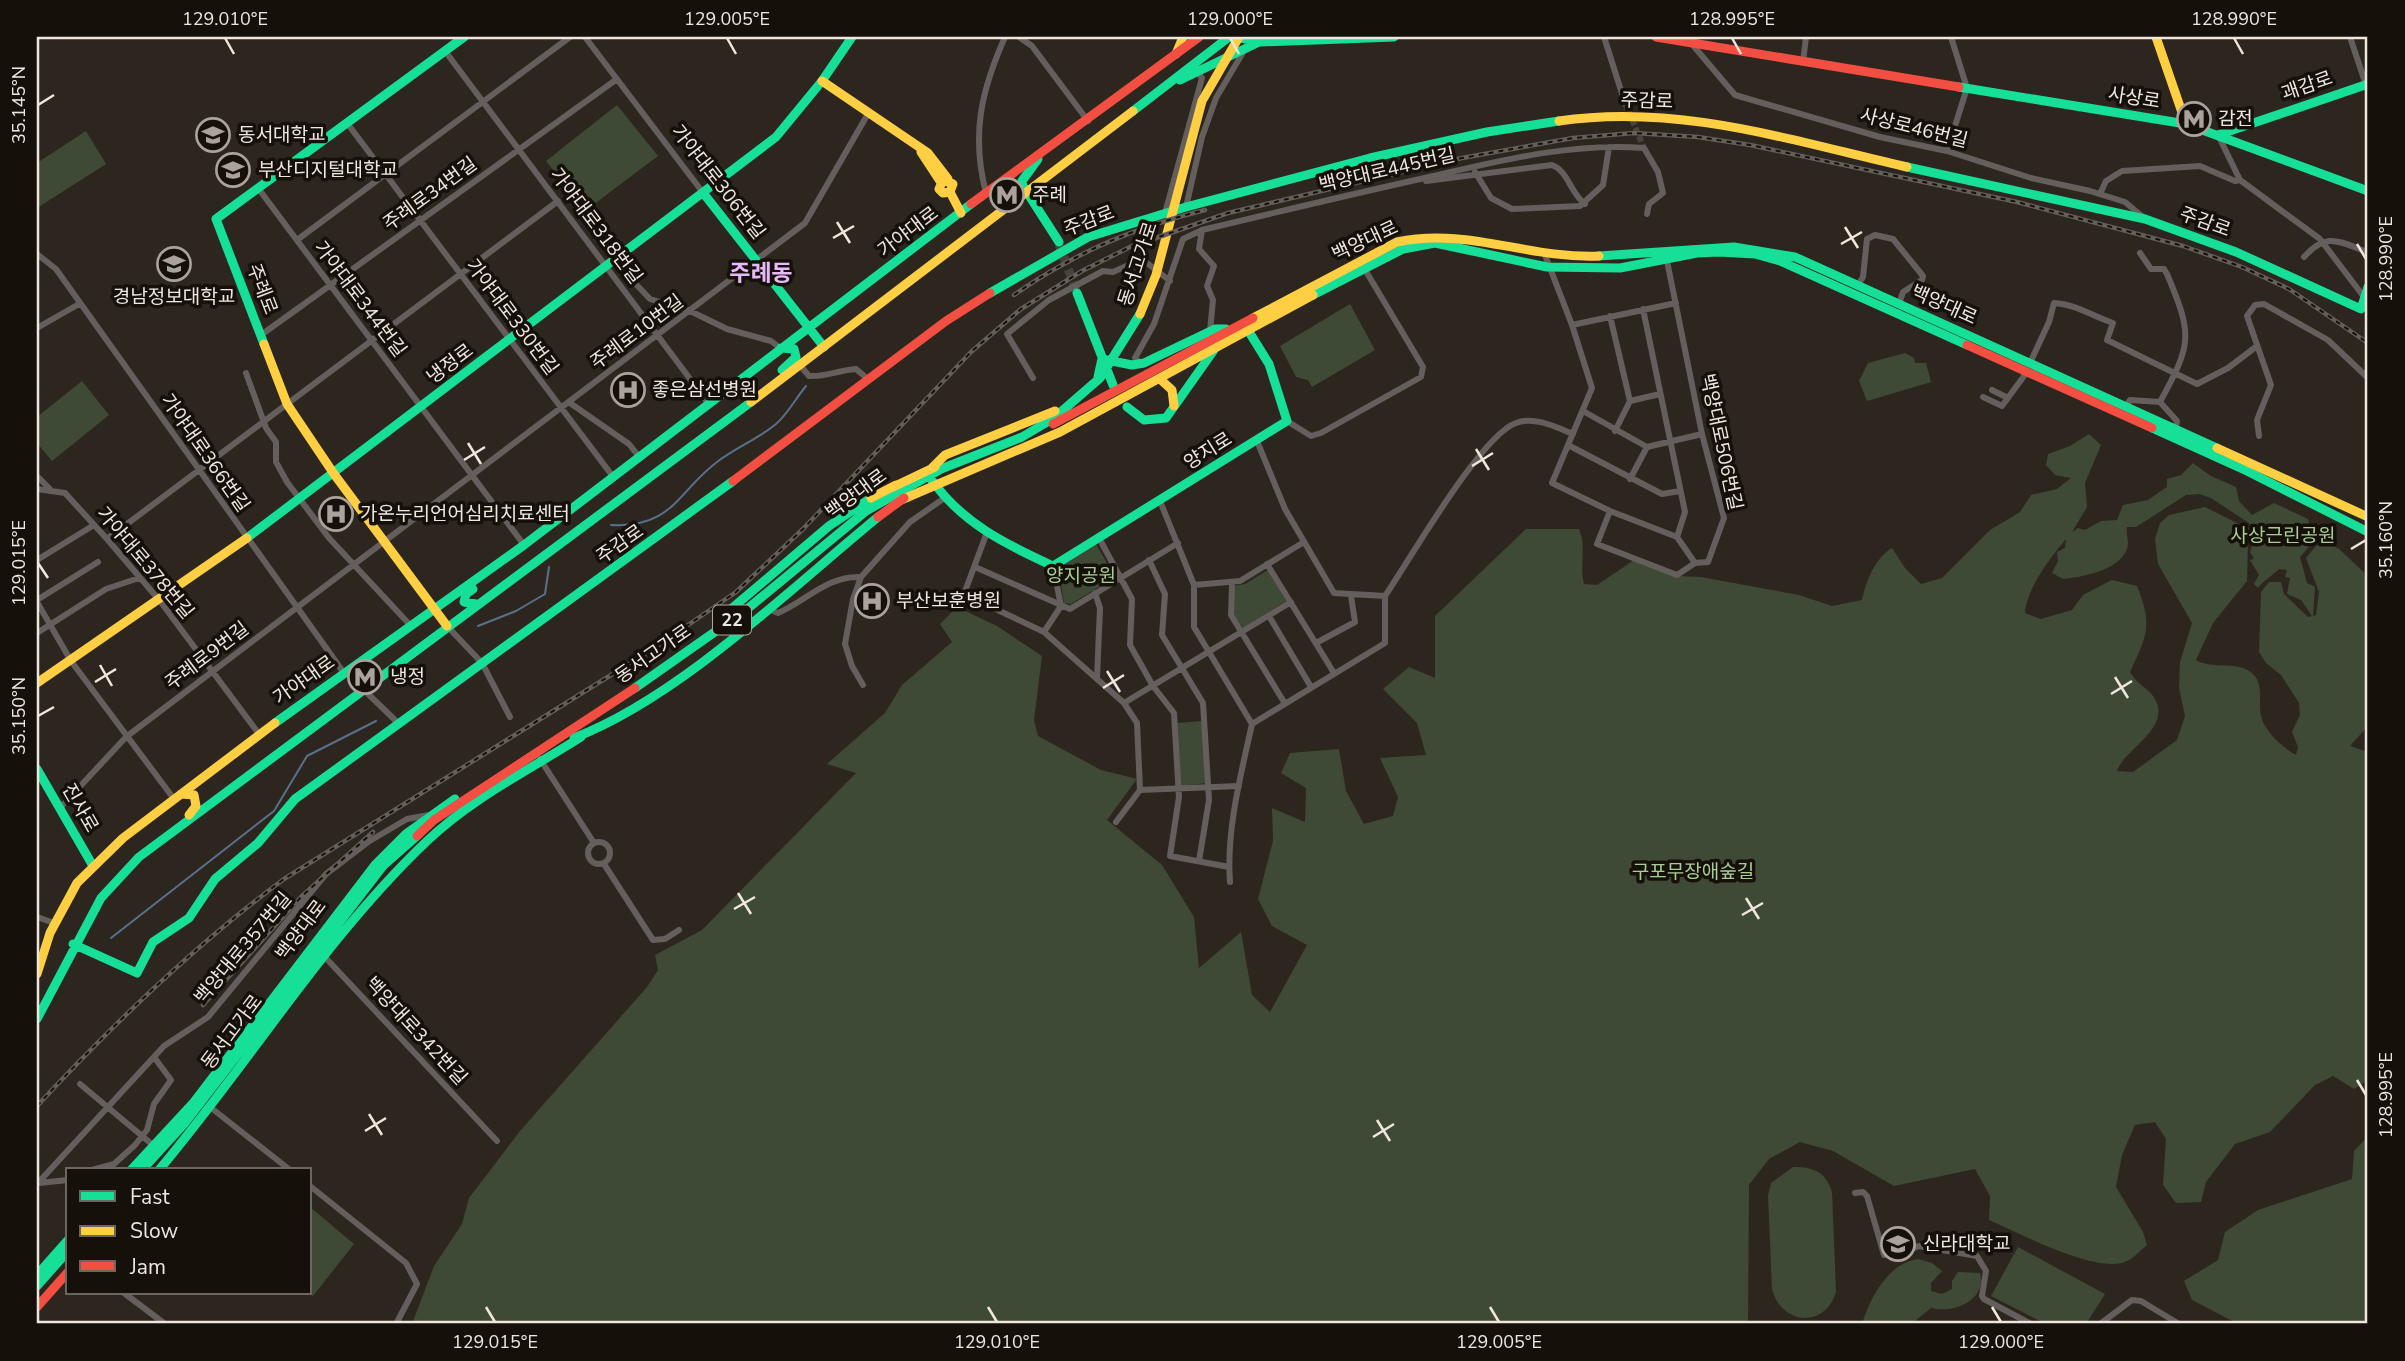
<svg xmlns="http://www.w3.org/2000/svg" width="2405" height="1361" viewBox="0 0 2405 1361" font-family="'Nunito Sans','Noto Sans KR',sans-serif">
	<rect width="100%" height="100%" fill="#2d261f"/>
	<path fill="#3e4a35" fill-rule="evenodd" d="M617 105 658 156 585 211 546 161Z
		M86 131 106 164 37 208V163Z
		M1350 304 1375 350 1312 387 1308 380 1296 377 1280 346Z
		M1905 353 1914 358 1915 363H1926L1931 382 1867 401 1859 381 1868 363Z
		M82 381 109 415 52 461 37 443V417Z
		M2089 434 2101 445 2085 483 2087 507 2072 532 2078 528 2085 530 2101 521 2117 520 2123 505 2148 500 2167 487V479L2181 475 2193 463 2211 476 2236 487 2239 501 2252 515 2274 503 2308 519 2314 541 2300 557 2307 583 2315 587 2313 616 2316 615 2319 592 2306 558 2316 546 2325 542 2339 549 2368 576V726L2350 746 2368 752V1080L2354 1089 2333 1076 2315 1085 2270 1132 2235 1144 2206 1182 2201 1202 2176 1203 2163 1185 2166 1139 2155 1122 2135 1125 2122 1155 2116 1187 2143 1232 2147 1245C2141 1250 2133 1259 2125 1262 2094 1273 2019 1233 1989 1220L1990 1196 1975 1169 1894 1186 1833 1151 1800 1142 1769 1159 1749 1185 1748 1324H412L434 1266 462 1224 469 1198 520 1131 647 987 658 970 655 955 702 930 856 773 827 764 885 713 902 685 952 642 940 624 957 607 997 626 1042 656 1034 720 1038 736 1101 770 1137 779 1107 820 1162 865 1194 917 1199 968 1241 932 1252 995 1270 1012 1307 945 1272 926 1258 899 1273 841 1272 808 1305 822 1306 788 1281 773 1290 753 1339 749 1346 791 1364 824 1393 816 1398 797 1380 758 1426 755 1417 723 1383 689 1409 667 1435 678V616L1526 529H1579C1587 547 1579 565 1584 584L1597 585 1634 560 1677 576 1701 577 1799 595 1832 606 1862 600C1866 581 1875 558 1892 548L1905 568 1921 584 1942 578 1990 530 2020 512 2031 495 2057 489 2071 478 2055 475 2046 465 2048 454 2070 446ZM2199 494 2211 498 2255 527 2256 534 2250 552 2254 559 2250 560 2259 575 2254 584 2258 588C2264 580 2272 576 2279 569L2287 570 2285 577 2290 578 2287 594 2301 600 2312 616 2308 617 2284 594 2281 582H2269L2261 592 2259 652 2266 663 2281 675 2299 703 2300 715 2292 732 2298 747 2296 755C2283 748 2264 731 2261 716 2258 702 2264 684 2253 674 2239 660 2212 670 2196 660L2213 623 2247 581 2248 543 2253 531 2205 507 2169 515 2160 523 2155 539 2158 564 2192 623 2180 662 2179 688 2185 716 2177 740 2133 772 2117 771C2124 749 2175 727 2153 696 2146 687 2136 683 2130 672 2147 635 2153 626 2137 586L2112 580 2083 595 2072 610 2041 619 2025 613C2027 588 2050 558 2066 539L2065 548 2057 552 2058 561 2052 573 2063 579C2083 577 2126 569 2128 544 2128 538 2126 533 2127 527H2136L2186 495Z
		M1096 544 1115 577 1071 604 1064 603 1058 568Z
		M1268 570 1286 601 1243 628 1234 615V586L1245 584Z
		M1202 721 1208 783 1180 786 1177 723Z
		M2368 1136V1324H2238L2192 1300 2184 1281 2218 1260 2225 1232 2258 1210 2352 1179 2354 1151Z
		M1793 1167C1814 1167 1826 1172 1832 1192L1836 1292C1825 1329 1781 1325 1772 1289L1768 1196 1771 1183Z
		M310 1207 354 1244 313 1296 309 1293Z
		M2018 1247 2105 1294 2086 1324 2044 1323 1991 1296Z
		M1918 1259 1932 1263 1942 1271 1931 1283V1291L1942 1294 1952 1289V1281L1958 1272 1980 1273C1987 1300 1954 1314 1931 1308L1911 1324H1862C1870 1298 1888 1263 1918 1259Z"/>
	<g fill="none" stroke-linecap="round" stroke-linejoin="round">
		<path stroke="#59708c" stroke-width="2" d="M611 525C673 528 677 492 717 462 735 448 758 439 776 424 787 415 796 398 806 386
			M478 626 516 611 545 594 549 567
			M111 938 274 811 307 756 376 721"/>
		<path stroke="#4a433c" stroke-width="6" stroke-dasharray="6 3" stroke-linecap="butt" d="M1625 103 1644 148"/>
		<path stroke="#4a433c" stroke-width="9" stroke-dasharray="9 4.5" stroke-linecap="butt" d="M1059 244 1077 293"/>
		<path stroke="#645f5c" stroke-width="6" d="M585 37 704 194
			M1019 37 1032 46 1088 121
			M1604 37 1625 103
			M1690 37 1691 43 1735 95 1880 137 1947 151 2031 178 2090 191 2125 202 2143 217
			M2350 37 2368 91
			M445 51 708 403
			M1803 62 1806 37
			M347 123 614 478
			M2218 135 2240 180 2320 239 2364 297
			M1947 151 1967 88 1951 37
			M1475 172 1491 198 1512 209 1580 206 1603 185 1609 147
			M1426 181 1552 165C1568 171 1571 194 1585 204
			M258 188 524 545
			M986 193C971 135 981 91 1005 37
			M2100 194 2106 181 2122 171 2200 166 2235 181 2240 180
			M1186 207 1202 137 1216 98 1245 49
			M1165 213 1202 78 1197 72
			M1202 230 1199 249 1214 266 1207 286 1213 300 1210 331
			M297 240 570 37
			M2140 253 2151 269H2164L2167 274C2193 336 2192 343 2160 402
			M37 254 56 269 344 673
			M1545 255 1572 325 1592 388 1552 483 1610 511 1677 537
			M2304 257C2327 231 2339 242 2368 252
			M615 262 650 299 690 311 727 329 771 341 780 348
			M1858 285 1863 277 1867 239 1875 235 1893 239 1923 276 1922 280 1903 292 1899 304
			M1643 309 1685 512 1677 537
			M1610 316 1630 401 1615 431
			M1572 325 1676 303
			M37 328 79 304
			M261 335 617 79
			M2030 363 2049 322 2054 303C2075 304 2092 316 2113 323L2107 340 2197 384 2228 368 2257 346
			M799 364 809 376C826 377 839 370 856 369L869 380
			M1141 364 1135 358 1154 324 1183 239 1202 230C1277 212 1353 194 1429 177 1499 161 1573 142 1644 148L1658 172 1663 193 1649 204 1647 214
			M246 373 266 428 276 442V462L287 482 329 538 411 626
			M1033 378 1007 334 1049 300 1103 271 1113 272 1142 259 1170 281
			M1992 390 2008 398
			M1983 397 2002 406 2027 372
			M1630 401 1660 394
			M570 403 629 444 640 458
			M2126 406 2130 400 2160 402 2177 421 2175 433
			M1583 411 1647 447
			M1287 421 1311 436 1321 433 1421 377 1423 367 1364 268
			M2259 436 2257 420 2271 385 2247 316 2255 305 2264 304 2328 340 2368 378
			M1568 445 1662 494 1680 491
			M1647 447 1702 434
			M37 476 50 489
			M1630 479 1647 447
			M37 489 65 493 107 539 160 601 259 734
			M1160 501 1194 585V627L1252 724C1241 774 1226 831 1230 882
			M1610 511 1597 544 1677 575 1695 563 1708 562 1724 518 1702 434 1666 256
			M986 535 964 594 1044 632 1124 703 1137 723 1140 790 1116 822
			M1677 537 1695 563
			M1099 538 1132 599 1130 645 1153 686 1174 713 1179 797 1170 856 1229 867
			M107 539 558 201
			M37 560 94 525
			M1149 560 1165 594 1162 635 1203 703 1209 800 1199 861
			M1267 564 1334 673
			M975 567 1070 609 1178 543
			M1232 584 1231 615 1284 702
			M1194 585 1240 581 1304 542
			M1095 593 1100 608 1097 678
			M1385 596C1409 561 1481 435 1516 423 1534 416 1556 427 1573 434
			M37 600 98 562
			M37 602 71 661 174 799
			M768 609 778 613C806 601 828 575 861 577
			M1269 616 1311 687
			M447 626 482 663 510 717
			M1044 632 1061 606 1053 566
			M37 633 106 589 139 578
			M1316 643 1355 622 1351 596
			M863 685 852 666 845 644 853 599 861 577 910 522 943 499
			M363 689 397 722
			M1124 703 1291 602
			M1252 724 1385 643V596L1334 593 1285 509 1257 441
			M540 759 594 843
			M1140 790 1239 786
			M60 808 126 737 805 223 869 112
			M588 853a11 11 0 1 1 22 0a11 11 0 1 1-22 0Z
			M604 864 653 940 665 939 679 930
			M37 917 54 923
			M323 955 497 1141
			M80 1084 154 1146
			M210 1107 290 1170
			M92 1170 114 1164 135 1145 147 1130 154 1104 171 1080 154 1057
			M39 1183 68 1180
			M37 1184 164 1046 208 1017 326 874 368 842 407 819 429 815
			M310 1186 406 1263 417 1284 396 1324
			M1855 1193 1863 1192 1867 1196 1884 1255 1899 1254 1919 1246 1977 1256 1986 1271 1982 1296 1984 1299 2031 1324
			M124 1293 165 1324
			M2100 1324 2132 1300 2141 1301 2179 1324"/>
		<path stroke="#16e098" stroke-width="9" d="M1236 37 1260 42 1394 37
			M1180 80 1259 42
			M1959 87 2186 124 2368 191
			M1133 111 1229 37
			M2218 135 2368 84
			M1038 159 1022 181 1023 186 1059 242
			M1907 167 2145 219 2236 252 2361 309 2368 287
			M704 194 824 347
			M1599 256 1734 247 1795 257 2217 448
			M990 293 1088 237 1186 207 1370 158 1487 132 1559 121
			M1077 293 1113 385
			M1313 295 1403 249 1435 243 1547 267 1620 268 1697 253 1719 252 1755 254 1780 261 1967 345
			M264 344 216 219 464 37
			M781 348 794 349 796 357 782 370
			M1098 377 1102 359 1132 365 1144 363 1215 329H1226
			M1127 407 1144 420 1166 418 1214 350
			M2152 428 2247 471 2368 532
			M931 479C962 523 1005 544 1053 566L1287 421 1269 364 1246 327
			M247 538 776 137 822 81 852 37
			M473 589 466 594 464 602 476 604
			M724 615 829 526 871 498
			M635 688 746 610 866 511 941 469 1022 437 1054 418 1100 378 1140 314
			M275 723 524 545 971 204
			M574 738C680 697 790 589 878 517
			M37 769 93 866
			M73 944 137 973 153 942 189 918 215 879 258 843 295 799 733 481
			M37 1019 101 898 139 857 751 402
			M131 1170 194 1102 375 865 406 834 455 799
			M142 1170 184 1124 383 866 417 836
			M159 1170C250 1062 325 938 427 841 472 798 529 770 581 737
			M37 1275 68 1240
			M37 1286 68 1251"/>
		<path stroke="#ffcf43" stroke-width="9" d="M2156 37 2186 124
			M1176 54 1183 37
			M822 81 928 153 948 179
			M1559 121C1678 103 1793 141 1907 167
			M921 152 940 181
			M950 192 943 193 939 189 943 180 953 184 950 192 961 213
			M1140 314 1156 275 1202 101 1239 37
			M1253 318 1397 242C1467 227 1528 259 1599 256
			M264 344 287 404 334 474 447 626
			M1160 379 1172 390 1174 406
			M751 402 1133 111
			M2217 448 2368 517
			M931 469 945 455 1055 411
			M891 488 935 467
			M871 498 896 485
			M901 500 1060 432 1313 295
			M37 683 247 538
			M181 794 194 795 196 806 189 815
			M37 974 50 933 77 883 123 838 275 723"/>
		<path stroke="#f24e42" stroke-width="9" d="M1656 37 1959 87
			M971 204 1199 37
			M1967 345 2152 428
			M1053 424 1253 318
			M733 481 946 321 990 293
			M878 517 904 498
			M417 836 434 820 635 688
			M37 1307 68 1272"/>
		<g stroke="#645e5a" stroke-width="4.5">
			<path id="rail" d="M1014 295C1074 253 1135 227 1205 210
				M203 1005 301 897 373 832
				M37 1106C113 1024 194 946 284 879L659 645 736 592 803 529 971 352 1021 309 1082 271 1130 247 1228 213 1462 158 1573 138 1634 133 1698 137 1750 145 2017 202 2183 246 2242 267 2289 289 2368 343"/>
		</g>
		<use href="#rail" stroke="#16100a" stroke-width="2" stroke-dasharray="5" stroke-linecap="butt"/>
	</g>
	<path fill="none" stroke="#efe6de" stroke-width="2.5" d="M225 38 234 54M727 38 736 54M1230 38 1239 54M1732 38 1741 54M2234 38 2243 54M38 105 54 95M837 222 850 243M1845 227 1858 248M833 238 854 226M1841 244 1862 232M2357 244 2366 259M468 443 481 464M1476 449 1489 470M464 460 485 447M1472 466 1493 453M2351 549 2366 540M38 563 48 578M100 665 112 686M1107 671 1120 692M2115 677 2128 698M95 682 116 669M1103 688 1124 675M2111 694 2132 681M38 716 54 707M738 893 751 914M1746 898 1759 919M734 909 755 897M1742 915 1763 903M2357 1080 2366 1095M369 1114 382 1135M1377 1120 1390 1141M365 1131 386 1118M1373 1137 1394 1124M486 1307 495 1322M988 1307 997 1322M1490 1307 1499 1322M1992 1307 2001 1322"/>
	<defs>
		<g id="metro-ring" transform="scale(1.75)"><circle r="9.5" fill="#16100a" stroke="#aba39b" stroke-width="1.5"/><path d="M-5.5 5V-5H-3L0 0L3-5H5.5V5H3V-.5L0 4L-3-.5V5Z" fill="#aba39b"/></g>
		<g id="university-ring" transform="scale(1.75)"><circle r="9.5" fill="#16100a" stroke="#aba39b" stroke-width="1.5"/><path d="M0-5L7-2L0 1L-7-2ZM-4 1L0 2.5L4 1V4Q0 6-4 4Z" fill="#aba39b"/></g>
		<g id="hospital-ring" transform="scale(1.75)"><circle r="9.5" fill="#16100a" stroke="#aba39b" stroke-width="1.5"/><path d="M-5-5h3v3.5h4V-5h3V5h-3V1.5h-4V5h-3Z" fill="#aba39b"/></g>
	</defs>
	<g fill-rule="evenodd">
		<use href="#metro-ring" x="2194" y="119"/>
		<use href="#university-ring" x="213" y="135"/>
		<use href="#university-ring" x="233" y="170"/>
		<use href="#metro-ring" x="1007" y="195"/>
		<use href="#university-ring" x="174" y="264"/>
		<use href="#hospital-ring" x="628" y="390"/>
		<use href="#hospital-ring" x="336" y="514"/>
		<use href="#hospital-ring" x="872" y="601"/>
		<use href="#metro-ring" x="365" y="677"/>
		<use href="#university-ring" x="1898" y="1244"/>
	</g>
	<g text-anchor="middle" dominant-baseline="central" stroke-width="7" stroke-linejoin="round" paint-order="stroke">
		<rect fill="#16100a" stroke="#aea69e" stroke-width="2" x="713" y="605.5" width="38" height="29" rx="5"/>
		<g font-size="18" font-weight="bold" fill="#efe6de">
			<text x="732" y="620">22</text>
		</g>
		<g font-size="19" fill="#efe6de" stroke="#16100a">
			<text transform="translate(2307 86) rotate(-19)">괘감로</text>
			<text transform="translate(2134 98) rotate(9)">사상로</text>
			<text transform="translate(1647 101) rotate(2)">주감로</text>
			<text transform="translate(1914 128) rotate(14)">사상로46번길</text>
			<text transform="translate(1387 170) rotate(-13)">백양대로445번길</text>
			<text transform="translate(718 182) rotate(52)">가야대로306번길</text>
			<text transform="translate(430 194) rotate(-36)">주례로34번길</text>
			<text transform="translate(1089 221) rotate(-21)">주감로</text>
			<text transform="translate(2205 222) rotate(20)">주감로</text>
			<text transform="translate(596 226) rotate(53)">가야대로318번길</text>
			<text transform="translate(908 232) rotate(-37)">가야대로</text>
			<text transform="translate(1365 241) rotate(-25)">백양대로</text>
			<text transform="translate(1138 264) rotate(-72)">동서고가로</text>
			<text transform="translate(262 289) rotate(69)">주례로</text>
			<text transform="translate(360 299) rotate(53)">가야대로344번길</text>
			<text transform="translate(1944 305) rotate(24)">백양대로</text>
			<text transform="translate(512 317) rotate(53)">가야대로330번길</text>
			<text transform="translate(637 332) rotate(-37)">주례로10번길</text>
			<text transform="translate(450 364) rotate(-37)">냉정로</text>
			<text transform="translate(1721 442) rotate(78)">백양대로506번길</text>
			<text transform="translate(1208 451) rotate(-32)">양지로</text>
			<text transform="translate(205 453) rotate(55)">가야대로366번길</text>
			<text transform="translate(856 494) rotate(-36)">백양대로</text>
			<text transform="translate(620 544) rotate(-35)">주감로</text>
			<text transform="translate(145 563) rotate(50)">가야대로378번길</text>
			<text transform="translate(653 654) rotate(-35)">동서고가로</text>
			<text transform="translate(207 656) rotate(-37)">주례로9번길</text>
			<text transform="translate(304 680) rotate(-35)">가야대로</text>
			<text transform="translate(80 808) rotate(60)">진사로</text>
			<text transform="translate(301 930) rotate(-53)">백양대로</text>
			<text transform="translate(243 948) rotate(-50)">백양대로357번길</text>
			<text transform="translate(416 1031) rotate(47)">백양대로342번길</text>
			<text transform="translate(232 1032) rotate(-53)">동서고가로</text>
		</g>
		<g font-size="19" fill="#efe6de" stroke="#16100a" text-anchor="start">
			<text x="2218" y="119">감전</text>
			<text x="238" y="135">동서대학교</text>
			<text x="258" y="170">부산디지털대학교</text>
			<text x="1032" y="195">주례</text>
			<text x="174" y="297" text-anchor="middle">경남정보대학교</text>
			<text x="652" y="390">좋은삼선병원</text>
			<text x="360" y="514">가온누리언어심리치료센터</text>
			<text x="896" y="601">부산보훈병원</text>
			<text x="390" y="677">냉정</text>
			<text x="1923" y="1244">신라대학교</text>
		</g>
		<g font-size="19" fill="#a8cd93" stroke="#16100a">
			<text x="2283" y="536">사상근린공원</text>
			<text x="1081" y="576">양지공원</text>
			<text x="1693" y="872">구포무장애숲길</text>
		</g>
		<g font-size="23" font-weight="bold" fill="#e5b9fa" stroke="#16100a">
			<text x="761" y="273">주례동</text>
		</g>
	</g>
	<rect width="2405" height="1361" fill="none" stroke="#16100a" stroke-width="77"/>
	<rect x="66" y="1168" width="245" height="126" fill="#16100a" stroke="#6d665f" stroke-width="2"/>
	<rect x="80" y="1191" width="35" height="10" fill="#16e098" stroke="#6d665f" stroke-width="2"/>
	<text x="130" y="1204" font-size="21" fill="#efe6de">Fast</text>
	<rect x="80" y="1226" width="35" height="10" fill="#ffcf43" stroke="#6d665f" stroke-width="2"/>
	<text x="130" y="1238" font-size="21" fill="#efe6de">Slow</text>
	<rect x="80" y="1261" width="35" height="10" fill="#f24e42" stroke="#6d665f" stroke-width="2"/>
	<text x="130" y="1274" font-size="21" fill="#efe6de">Jam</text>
	<rect x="38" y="38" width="2328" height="1284" fill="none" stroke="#efe6de" stroke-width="2.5"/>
	<g font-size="18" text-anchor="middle" fill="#efe6de">
		<text x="225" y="25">129.010°E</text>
		<text x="727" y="25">129.005°E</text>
		<text x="1230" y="25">129.000°E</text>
		<text x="1732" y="25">128.995°E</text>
		<text x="2234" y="25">128.990°E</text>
		<text transform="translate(19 105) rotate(-90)" y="6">35.145°N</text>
		<text transform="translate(2386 259) rotate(-90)" y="6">128.990°E</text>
		<text transform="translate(2386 540) rotate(-90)" y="6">35.160°N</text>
		<text transform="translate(19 563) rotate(-90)" y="6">129.015°E</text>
		<text transform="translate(19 716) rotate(-90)" y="6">35.150°N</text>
		<text transform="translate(2386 1095) rotate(-90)" y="6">128.995°E</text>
		<text x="495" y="1348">129.015°E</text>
		<text x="997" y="1348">129.010°E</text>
		<text x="1499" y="1348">129.005°E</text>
		<text x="2001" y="1348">129.000°E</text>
	</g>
</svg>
